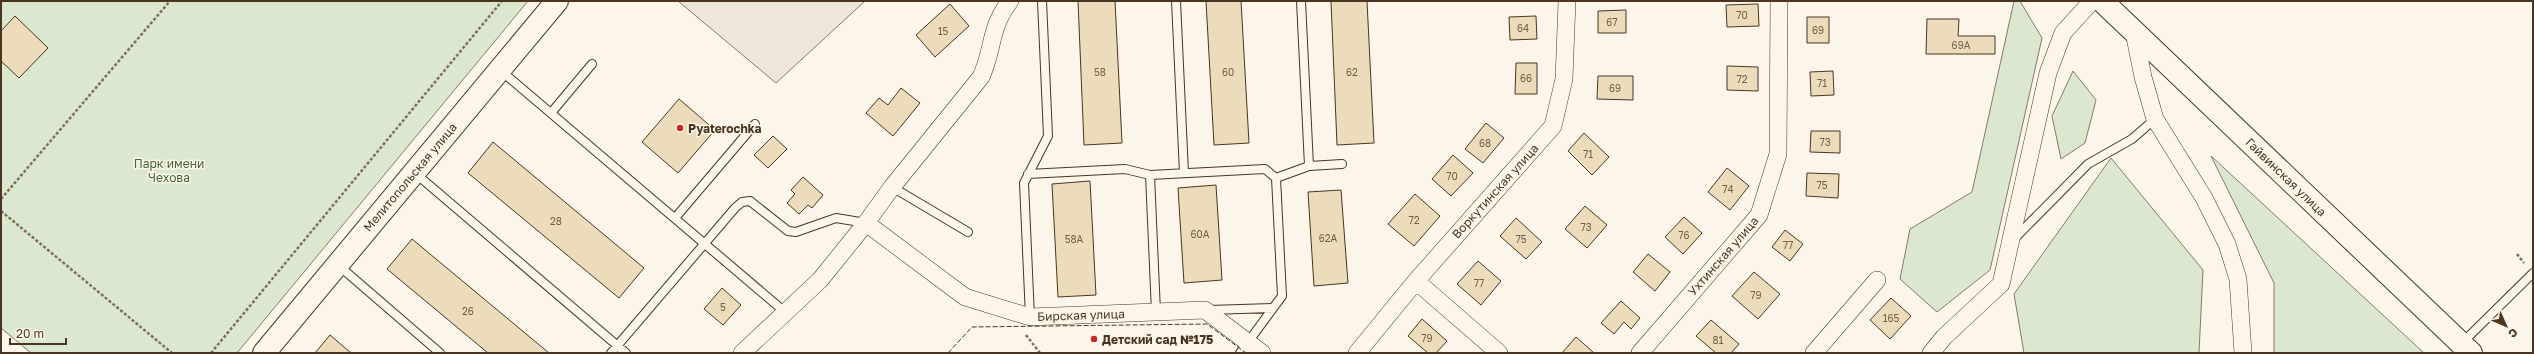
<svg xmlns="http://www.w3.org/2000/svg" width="2534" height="354" viewBox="0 0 2534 354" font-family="'Golos Text',sans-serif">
	<rect width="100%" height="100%" fill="#fbf6e9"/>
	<path fill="#dce7d0" stroke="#887966" d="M1 1H528L237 353H31L1 328Z
		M2014 1H2020L2042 38 1990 270 1937 312 1900 279 1910 229 1972 192Z
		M2073 71 2096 100 2085 143 2061 159 2052 116Z
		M2211 156 2424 353H2274V283Z
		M2111 158 2203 270 2199 353H2024L2014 294Z"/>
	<path fill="#ede7d9" stroke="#887966" d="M678 1H865L776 83Z"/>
	<path fill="#ecdcbc" stroke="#4a3520" d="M1078 1H1115L1122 143 1084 145Z
		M1206 1H1241L1249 143 1214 145Z
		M1331 1H1367L1374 143 1337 145Z
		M950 4 969 26 935 57 916 35Z
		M1758 4 1759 26 1727 27 1726 5Z
		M1626 10V33H1598V11Z
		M15 16 48 48 19 78 1 61V31Z
		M1536 16 1537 39 1510 40 1509 17Z
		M1807 17H1829V43H1807Z
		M1927 19H1959L1958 36H1995V54H1926Z
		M1516 63H1537V94H1515Z
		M1727 66 1758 67V91L1727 90Z
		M1833 71 1834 95 1811 96 1810 72Z
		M1598 76H1633V100L1597 99Z
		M901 88 920 103 893 136 866 113 879 98 888 105Z
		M679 99 715 130 678 173 642 142Z
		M1486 123 1504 138 1483 163 1465 149Z
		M1811 131H1840V153L1810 152Z
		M1584 133 1609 157 1592 175 1568 151Z
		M773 136 787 149 768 168 754 155Z
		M493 142 644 268 619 298 468 173Z
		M1453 155 1473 173 1451 196 1432 179Z
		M1727 168 1749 186 1730 210 1708 192Z
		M1807 173 1839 174 1838 198 1806 196Z
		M803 177 823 195 812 208 808 205 799 214 787 203 795 194 791 190Z
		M1090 181 1096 295 1058 297 1052 184Z
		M1216 185 1222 280 1184 283 1178 188Z
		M1341 190 1348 283 1314 286 1308 192Z
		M1415 194 1440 216 1414 246 1388 224Z
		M1585 206 1607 225 1587 248 1565 229Z
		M1684 217 1702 233 1683 254 1665 237Z
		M1516 218 1542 242 1526 259 1500 236Z
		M1785 230 1803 244 1790 261 1772 247Z
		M412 239 549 353H488L387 269Z
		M1648 254 1670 272 1655 291 1633 272Z
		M1478 261 1501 281 1481 305 1457 284Z
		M1754 272 1780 294 1758 319 1732 296Z
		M722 288 741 305 723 325 704 309Z
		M1891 298 1911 316 1890 339 1870 320Z
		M1621 301 1640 318 1631 329 1624 322 1614 334 1601 323Z
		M1422 319 1447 341 1436 353H1428L1408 336Z
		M1711 320 1739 344 1731 353H1716L1696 336Z
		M330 335 351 353H315Z
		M1576 337 1594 353H1562Z"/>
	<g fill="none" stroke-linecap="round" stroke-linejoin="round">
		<g stroke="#4a3520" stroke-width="10">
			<path id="lane" d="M1176 1 1184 173
				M500 70 785 312
				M551 113 592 64
				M1309 166 1342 164
				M415 173 626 353
				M1028 174 1125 169 1150 175 1265 169 1276 178
				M1150 175 1156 312
				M892 187 968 232
				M675 218 755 124
				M2015 238 2088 164 2132 139 2155 119
				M338 265 440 353
				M1209 310 1273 308
				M1030 317 1024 183 1048 136 1042 1
				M2462 343 2533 273
				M611 353 735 208 742 202 750 201 788 231 796 232 836 218 866 223
				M1240 353 1282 296 1276 178 1309 166 1301 1"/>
		</g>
		<g stroke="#4a3520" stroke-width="18">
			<path id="street" d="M2134 32 2143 77 2155 119 2204 198 2227 244 2238 279 2243 353
				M866 223 892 187 981 77C994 49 989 28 1010 1
				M1416 281 1499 353
				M742 353 820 280 866 223 965 297 1030 317 1205 310 1262 353
				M1357 353 1416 281 1553 126 1564 79 1567 1
				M1640 353 1759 215 1778 154 1779 1
				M1814 353 1877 280
				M1931 353 1944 337 2001 284 2048 73 2063 33 2092 1"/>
		</g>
		<g stroke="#4a3520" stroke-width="24">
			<path id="secondary" d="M2102 1 2471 353
				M264 353 557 1"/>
		</g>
		<path stroke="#7f6f5c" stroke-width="2.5" stroke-dasharray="3 2" stroke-linecap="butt" d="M1 199 170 1
			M1 211 172 353
			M2517 254 2524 263
			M1026 335 1040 353
			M211 353 502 1"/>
		<use href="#lane" stroke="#fbf6e9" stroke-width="8"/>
		<use href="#street" stroke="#fbf6e9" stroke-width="17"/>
		<use href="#secondary" stroke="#fbf6e9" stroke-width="22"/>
		<path stroke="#4a3520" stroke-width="1" stroke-dasharray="5 2" stroke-linecap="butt" d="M948 353 972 327 1207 324 1246 353"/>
	</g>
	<g fill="#c62828" stroke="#fbf6e9" stroke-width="1.5">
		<circle cx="680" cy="128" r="4"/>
		<circle cx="1094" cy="339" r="4"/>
	</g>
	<g text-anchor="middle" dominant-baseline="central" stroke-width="3" stroke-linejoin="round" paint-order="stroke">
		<g font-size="10" fill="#725f47">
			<text x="1742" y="15">70</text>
			<text x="1612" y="22">67</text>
			<text x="1523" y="28">64</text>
			<text x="1818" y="30">69</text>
			<text x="943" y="31">15</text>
			<text x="1961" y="45">69А</text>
			<text x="1100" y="72">58</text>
			<text x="1228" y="72">60</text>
			<text x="1352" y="72">62</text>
			<text x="1526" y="78">66</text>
			<text x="1742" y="79">72</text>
			<text x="1822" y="83">71</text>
			<text x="1615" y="88">69</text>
			<text x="1825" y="142">73</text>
			<text x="1485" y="143">68</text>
			<text x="1588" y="154">71</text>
			<text x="1452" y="176">70</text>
			<text x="1822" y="185">75</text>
			<text x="1728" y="189">74</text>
			<text x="1414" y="220">72</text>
			<text x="556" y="221">28</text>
			<text x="1586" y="227">73</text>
			<text x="1200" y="234">60А</text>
			<text x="1684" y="235">76</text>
			<text x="1328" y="238">62А</text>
			<text x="1074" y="239">58А</text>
			<text x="1521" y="239">75</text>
			<text x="1788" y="245">77</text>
			<text x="1479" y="283">77</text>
			<text x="1756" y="295">79</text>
			<text x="723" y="307">5</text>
			<text x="468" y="311">26</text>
			<text x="1891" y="318">165</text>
			<text x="1427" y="338">79</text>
			<text x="1718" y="340">81</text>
		</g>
		<g font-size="12" font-weight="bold" fill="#4a3520" stroke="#fbf6e9" text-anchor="start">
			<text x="688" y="128">Pyaterochka</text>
			<text x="1102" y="339">Детский сад №175</text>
		</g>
		<g font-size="12" fill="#436837" stroke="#fbf6e9">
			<text x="169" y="163">Парк имени<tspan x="169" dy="14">Чехова</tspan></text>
		</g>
		<g font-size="12" fill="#4a3520" stroke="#fbf6e9">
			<text transform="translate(410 177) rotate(-50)">Мелитопольская улица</text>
			<text transform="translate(2286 177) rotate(44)">Гайвинская улица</text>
			<text transform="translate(1495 191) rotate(-48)">Воркутинская улица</text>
			<text transform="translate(1723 256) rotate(-49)">Ухтинская улица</text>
			<text transform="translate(1081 315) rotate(-2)">Бирская улица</text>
		</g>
	</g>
	<rect width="2534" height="354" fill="none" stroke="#4a3520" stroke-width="4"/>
	<g transform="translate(2506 326) rotate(135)" stroke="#fbf6e9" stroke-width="3" paint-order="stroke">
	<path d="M0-3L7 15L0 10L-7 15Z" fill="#4a3520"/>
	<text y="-6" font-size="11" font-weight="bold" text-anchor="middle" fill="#4a3520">С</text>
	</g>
	<path d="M10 338v6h56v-6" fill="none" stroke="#4a3520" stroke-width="2"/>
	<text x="16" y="338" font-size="12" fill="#4a3520" stroke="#fbf6e9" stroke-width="3" paint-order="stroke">20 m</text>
</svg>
